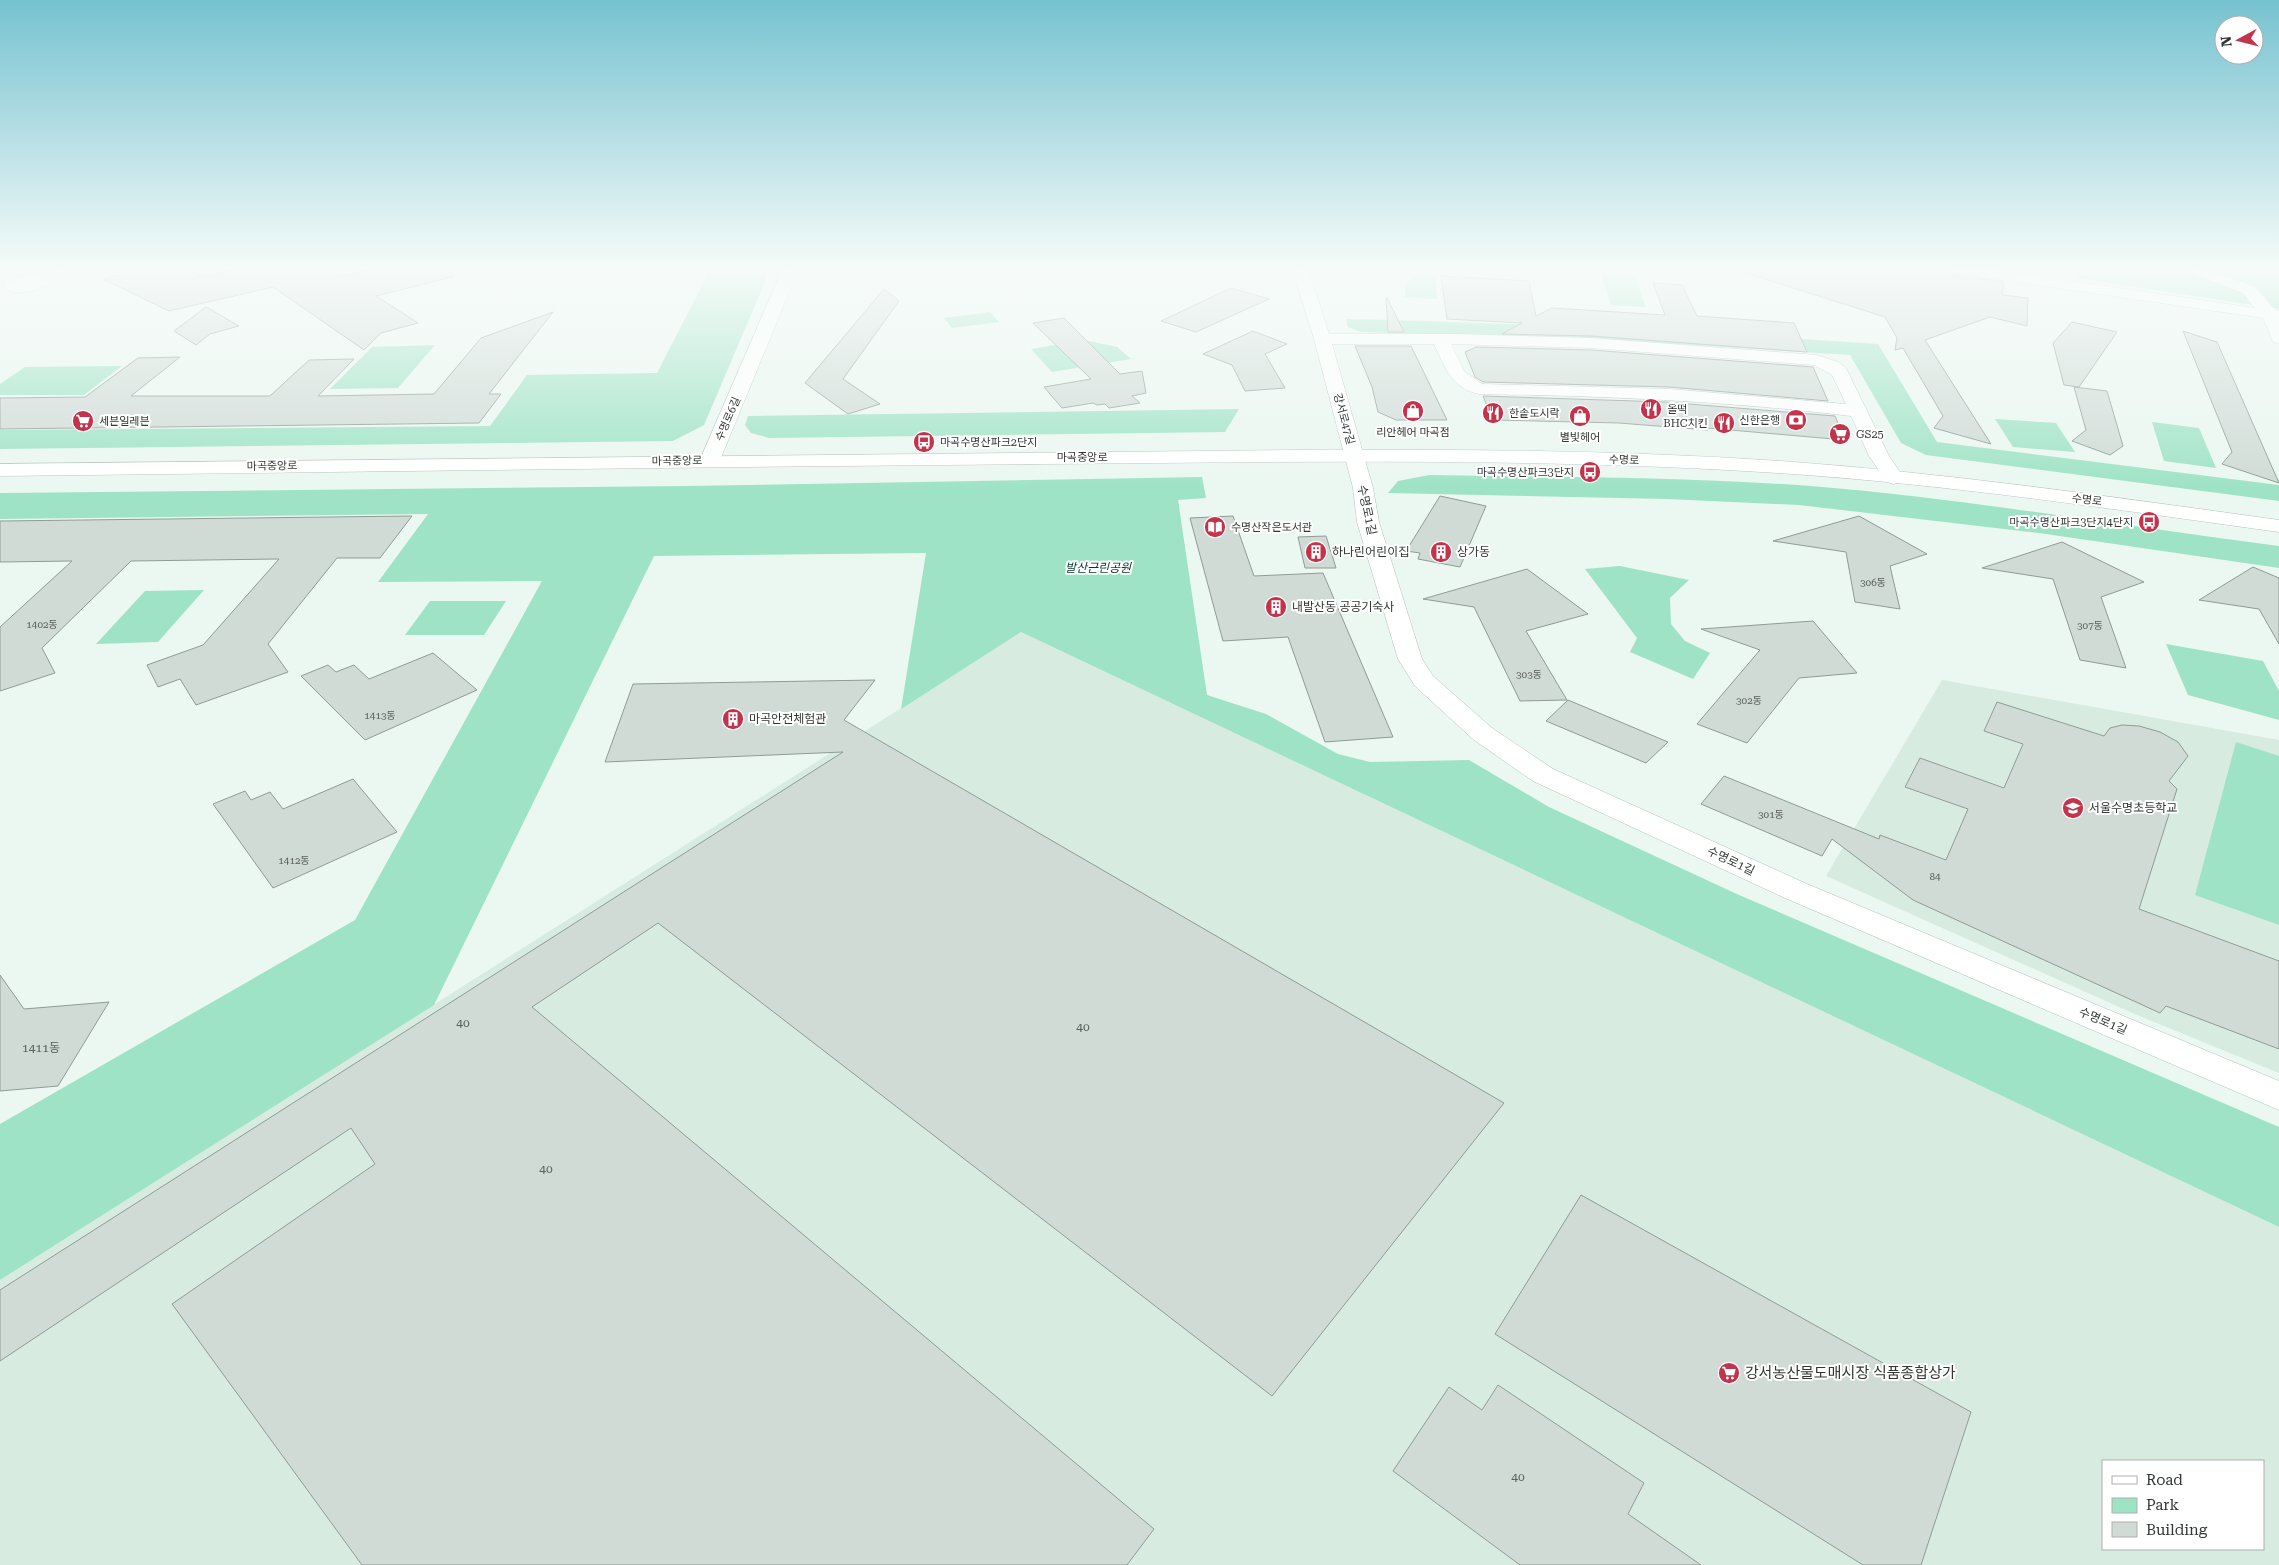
<svg xmlns="http://www.w3.org/2000/svg" width="2279" height="1565" viewBox="0 0 2279 1565" font-family="'Roboto Serif','Noto Sans KR',serif">
	<rect width="100%" height="100%" fill="#ebf7f1"/>
	<path fill="#d7ebe1" fill-rule="evenodd" d="M1021 632 2279 1227V1565H0V1280ZM2103 1461H2263V1549H2103Z
		M1942 680 2279 740V1073L2137 1015 1826 876Z"/>
	<path fill="#9fe3c6" d="M711 268H771L704 425 673 441 0 449V430L490 426 527 375 657 373Z
		M2078 268H2279V309L2077 278Z
		M1599 269 1633 271 1646 307 1611 305Z
		M1414 275 1435 276 1437 299 1405 297V286Z
		M990 312 999 322 952 328 944 318Z
		M1346 319C1524 323 1701 332 1878 344L1937 442 2279 485V501L1926 455 1901 443 1850 355 1613 340 1361 332 1348 327Z
		M1084 340 1117 347 1131 359 1052 372 1031 349Z
		M435 345 398 388 330 389 372 347Z
		M122 366 84 395H0V384L25 367Z
		M1239 409 1225 432 769 438 751 433 745 425 748 416Z
		M1995 419 2056 423 2075 452 2013 447Z
		M2152 422 2199 428 2216 468 2164 461Z
		M1429 475C1556 477 1684 477 1811 486 1968 499 2123 526 2279 546V568L2039 533 1799 505 1667 499 1388 493 1398 481Z
		M1202 477 1206 498 1178 500 1207 695 1266 714 1338 754 1370 762 1469 760 1549 807 1739 895 2279 1127V1227L1021 632 901 709 926 553 654 556 434 1005 0 1280V1124L355 920 542 581 378 582 428 514 0 519V493L687 486Z
		M1620 566 1689 580 1670 598 1671 624 1685 641 1710 653 1693 679 1630 652 1637 638 1585 569Z
		M204 590 158 642 96 644 145 591Z
		M430 601H506L484 635H405Z
		M2166 644 2263 661 2279 691V720L2188 695Z
		M2236 742 2279 756V925L2195 895Z"/>
	<path fill="#d0dbd6" stroke="#909b96" d="M147 268H183L204 277 244 268H315L332 278 378 268H451L452 277 376 296 418 323 381 333 364 350 273 287 169 311 103 279Z
		M1746 268H1946L1950 272 1956 275 2004 282 2002 295 2028 298 2027 326 1990 317 1925 340 1991 444 1934 428 1943 416 1903 348 1895 350 1897 338 1885 317 1746 273Z
		M1441 276 1529 281 1536 316 1552 308 1665 315 1653 283 1682 285 1697 316 1794 323 1807 352 1591 336 1502 334 1522 323 1447 319Z
		M1231 288 1269 299 1196 332 1161 321Z
		M884 289 899 301 843 379 880 404 848 414 805 383Z
		M1386 298H1387L1404 332H1388Z
		M206 307 239 326 210 334 196 345 174 331Z
		M553 312 489 394H501L479 423 0 429V398L85 397 138 358 180 357 131 396H270L309 360 354 359 318 396 434 394 481 338Z
		M1064 318 1120 374 1142 371 1146 393 1132 396 1140 403 1109 408 1105 404 1097 405 1093 403 1062 408 1044 387 1091 379 1033 323Z
		M2072 322 2117 332 2079 387 2064 385 2053 343Z
		M1253 331 1287 344 1265 354 1285 388 1245 391 1232 365 1203 354Z
		M2183 331 2217 342 2279 483 2222 464 2232 452Z
		M1355 346H1411L1447 420H1396L1378 412 1372 387Z
		M1476 347 1591 350 1813 367 1828 401 1669 387 1483 382 1475 377 1465 352Z
		M2074 387 2107 391 2123 446 2110 455 2072 441 2086 430Z
		M1483 396 1665 402 1835 416 1845 440 1707 428 1708 430 1619 423 1493 420Z
		M1440 496 1486 506 1460 567 1418 559 1420 553 1406 551Z
		M412 516 380 558H337L268 644 288 672 196 705 180 679 158 687 147 665 203 645 279 559 131 561 42 648 55 673 0 691V627L72 561 0 562V521Z
		M1233 516 1254 576 1323 573 1393 737 1325 742 1288 637 1223 641 1190 518Z
		M1859 516 1927 554 1890 566 1900 609 1855 602 1846 552 1773 541Z
		M1326 536 1336 568H1305L1298 537Z
		M2062 542 2144 582 2101 597 2126 668 2080 660 2053 579 1982 568Z
		M2253 567 2279 578V644L2259 609 2199 600Z
		M1527 569 1588 614 1526 631 1567 700 1520 701 1474 607 1423 599Z
		M1813 621 1857 673 1799 678 1747 743 1697 724 1760 650 1701 629Z
		M433 653 477 690 365 740 301 676 328 665 336 672 354 665 369 679Z
		M875 680 844 720 1504 1103 1272 1396 658 923 532 1007 1154 1529 1127 1565H362L172 1304 375 1164 351 1128 0 1361V1290L843 752 605 762 633 684Z
		M1568 700 1668 742 1646 763 1546 721Z
		M1997 702 2104 736 2110 728 2122 725 2139 726 2160 732 2178 742 2188 756 2169 781 2177 789 2139 909 2279 961V1049L2166 1006 2160 1013 1913 900 1832 839 1822 856 1701 804 1724 776 1879 839 1880 835 1946 860 1968 809 1905 787 1920 758 2004 788 2023 744 1984 731Z
		M353 779 397 832 273 888 213 804 245 791 251 800 270 792 283 809Z
		M0 975 24 1009 109 1002 58 1086 0 1091Z
		M1581 1195 1971 1412 1921 1565H1863L1495 1334Z
		M1498 1385 1644 1483 1628 1514 1701 1565H1520L1393 1471 1449 1387 1482 1410Z"/>
	<g fill="none" stroke-linecap="round" stroke-linejoin="round">
		<g stroke="#b6c1bb" stroke-width="1">
			<path id="minor" d="M54 268H72C62 281 17 304 4 286 11 277 30 273 40 276Z
				M783 268H799L720 460 717 464 710 466 703 464 700 460Z
				M1292 268H1308L1329 334H1454L1591 338 1817 355 1838 362 1846 368 1889 456 1904 478 1901 482 1894 484 1887 482 1869 456 1851 416C1727 401 1603 396 1479 394 1451 388 1445 367 1434 344H1332L1373 488 1379 522 1422 659 1433 676 1492 728 1553 769 1807 884 2279 1081V1110L1785 898 1533 781 1474 740 1415 686 1398 659 1357 522 1353 488 1314 339ZM1451 344 1591 348 1814 365 1832 375 1846 404 1669 389 1482 384 1464 371Z
				M1948 268H1984L2255 308 2243 293 2186 271 2183 268H2204L2255 287 2275 310 2279 311V343L2273 342 2263 318 1956 273 1951 271Z"/>
		</g>
		<g stroke="#b6c1bb" stroke-width="1">
			<path id="major" d="M1294 450C1456 449 1618 450 1781 461 1947 473 2113 497 2279 520V532C2112 509 1946 484 1778 473 1533 457 1289 462 1044 464 696 467 348 472 0 476V464Z"/>
		</g>
		<use href="#minor" fill="#fff" fill-rule="evenodd"/>
		<use href="#major" fill="#fff" fill-rule="evenodd"/>
	</g>
	<linearGradient id="sky" x2="0" y2="1"><stop stop-color="#76c2d0"/><stop offset="0.55" stop-color="#f6fbf9"/><stop offset="1" stop-color="#f6fbf9" stop-opacity="0"/></linearGradient>
	<rect width="2279" height="487" fill="url(#sky)"/>
	<defs>
		<g id="restaurant-disc" transform="scale(1.125)"><circle r="9.5" fill="#c4334c" stroke="#fff"/><path d="M-5-6h1v4h1v-4h1v4h1v-4h1v5L-1.5 .5V6h-2V.5L-5-1ZM5-6V6H3V1.5H1.5Q1.5-4 5-6Z" fill="#fff"/></g>
		<g id="shop-disc" transform="scale(1.125)"><circle r="9.5" fill="#c4334c" stroke="#fff"/><path d="M-5-2.5h2.3a2.7 3.5 0 0 1 5.4 0H5L5.5 6h-11ZM-1.5-2.5h3a1.5 2.3 0 0 0-3 0Z" fill="#fff"/></g>
		<g id="bank-disc" transform="scale(1.125)"><circle r="9.5" fill="#c4334c" stroke="#fff"/><path d="M-6-4H6V4H-6ZM0-2.3a2.3 2.3 0 1 0 0 4.6a2.3 2.3 0 1 0 0-4.6Z" fill="#fff"/></g>
		<g id="supermarket-disc" transform="scale(1.125)"><circle r="9.5" fill="#c4334c" stroke="#fff"/><path d="M-6-5.5h2.5l.6 2H6L4.5 2H-2.5L-4.4-4H-6ZM-1.5 3.2a1.3 1.3 0 1 0 .1 0ZM3 3.2a1.3 1.3 0 1 0 .1 0Z" fill="#fff"/></g>
		<g id="bus-disc" transform="scale(1.125)"><circle r="9.5" fill="#c4334c" stroke="#fff"/><path d="M-5-6H5V4H4V6H2V4H-2V6H-4V4H-5ZM-3.5-4V0h7V-4ZM-3.5 1.2v1.5H-2V1.2ZM2 1.2v1.5H3.5V1.2Z" fill="#fff"/></g>
		<g id="library-disc" transform="scale(1.125)"><circle r="9.5" fill="#c4334c" stroke="#fff"/><path d="M-6-4Q-3-5.5-.7-3.5V5Q-3 3-6 4ZM6-4Q3-5.5 .7-3.5V5Q3 3 6 4Z" fill="#fff"/></g>
		<g id="building-disc" transform="scale(1.125)"><circle r="9.5" fill="#c4334c" stroke="#fff"/><path d="M-4-6H4V6H1V3H-1V6H-4ZM-2.5-4.3h1.7v1.8h-1.7ZM.8-4.3h1.7v1.8H.8ZM-2.5-1h1.7V.8h-1.7ZM.8-1h1.7V.8H.8Z" fill="#fff"/></g>
		<g id="school-disc" transform="scale(1.125)"><circle r="9.5" fill="#c4334c" stroke="#fff"/><path d="M0-5L7-2L0 1L-7-2ZM-4 1L0 2.5L4 1V4Q0 6-4 4Z" fill="#fff"/></g>
	</defs>
	<g fill-rule="evenodd">
		<use href="#restaurant-disc" x="1651" y="409"/>
		<use href="#shop-disc" x="1413" y="411"/>
		<use href="#restaurant-disc" x="1493" y="413"/>
		<use href="#shop-disc" x="1580" y="416"/>
		<use href="#bank-disc" x="1796" y="420"/>
		<use href="#supermarket-disc" x="83" y="421"/>
		<use href="#restaurant-disc" x="1724" y="423"/>
		<use href="#supermarket-disc" x="1840" y="434"/>
		<use href="#bus-disc" x="924" y="442"/>
		<use href="#bus-disc" x="1590" y="472"/>
		<use href="#bus-disc" x="2149" y="522"/>
		<use href="#library-disc" x="1215" y="527"/>
		<use href="#building-disc" x="1316" y="552"/>
		<use href="#building-disc" x="1441" y="552"/>
		<use href="#building-disc" x="1276" y="607"/>
		<use href="#building-disc" x="733" y="719"/>
		<use href="#school-disc" x="2073" y="808"/>
		<use href="#supermarket-disc" x="1729" y="1373"/>
	</g>
	<g text-anchor="middle" dominant-baseline="central" stroke-width="4" stroke-linejoin="round" paint-order="stroke">
		<g font-size="10" fill="#5a605c">
			<text x="1873" y="582">306동</text>
			<text x="42" y="624">1402동</text>
			<text x="2090" y="625">307동</text>
			<text x="1529" y="674">303동</text>
			<text x="1749" y="700">302동</text>
			<text x="380" y="715">1413동</text>
			<text x="1771" y="814">301동</text>
			<text x="294" y="860">1412동</text>
			<text x="1935" y="876">84</text>
		</g>
		<g font-size="11" fill="#323734" stroke="#fff" text-anchor="start">
			<text x="1667" y="409">올떡</text>
			<text x="1509" y="413">한솥도시락</text>
			<text x="1780" y="420" text-anchor="end">신한은행</text>
			<text x="99" y="421">세븐일레븐</text>
			<text x="1708" y="423" text-anchor="end">BHC치킨</text>
			<text x="1413" y="432" text-anchor="middle">리안헤어 마곡점</text>
			<text x="1856" y="434">GS25</text>
			<text x="1580" y="437" text-anchor="middle">별빛헤어</text>
			<text x="940" y="442">마곡수명산파크2단지</text>
			<text x="1574" y="472" text-anchor="end">마곡수명산파크3단지</text>
			<text x="2133" y="522" text-anchor="end">마곡수명산파크3단지4단지</text>
			<text x="1231" y="527">수명산작은도서관</text>
		</g>
		<g font-size="11" fill="#323734" stroke="#fff">
			<text transform="translate(728 419) rotate(-67)">수명로6길</text>
			<text transform="translate(1344 419) rotate(75)">강서로47길</text>
			<text x="1082" y="457">마곡중앙로</text>
			<text transform="translate(1624 460) rotate(2)">수명로</text>
			<text transform="translate(677 461) rotate(-1)">마곡중앙로</text>
			<text transform="translate(272 466) rotate(-1)">마곡중앙로</text>
			<text transform="translate(2087 500) rotate(7)">수명로</text>
		</g>
		<g font-size="12" fill="#323734" stroke="#fff">
			<text transform="translate(1367 510) rotate(78)">수명로1길</text>
			<text transform="translate(1731 861) rotate(25)">수명로1길</text>
			<text transform="translate(2103 1021) rotate(23)">수명로1길</text>
		</g>
		<g font-size="12" fill="#323734" stroke="#fff" text-anchor="start">
			<text x="1332" y="552">하나린어린이집</text>
			<text x="1457" y="552">상가동</text>
			<text x="1292" y="607">내발산동 공공기숙사</text>
			<text x="749" y="719">마곡안전체험관</text>
			<text x="2089" y="808">서울수명초등학교</text>
		</g>
		<g font-size="12" font-style="italic" fill="#043626" stroke="#fff">
			<text x="1098" y="568">발산근린공원</text>
		</g>
		<g font-size="12" fill="#5a605c">
			<text x="463" y="1023">40</text>
			<text x="1083" y="1027">40</text>
			<text x="41" y="1048">1411동</text>
			<text x="546" y="1169">40</text>
			<text x="1518" y="1477">40</text>
		</g>
		<g font-size="15" fill="#323734" stroke="#fff" text-anchor="start">
			<text x="1745" y="1373">강서농산물도매시장 식품종합상가</text>
		</g>
	</g>
	<rect x="2102" y="1460" width="162" height="90" fill="#ffffff" stroke="#adafae"/>
	<rect x="2112" y="1476" width="25" height="8" fill="#ffffff" stroke="#adafae"/>
	<text x="2146" y="1485" font-size="15" fill="#323734">Road</text>
	<rect x="2112" y="1498" width="25" height="15" fill="#9fe3c6" stroke="#adafae"/>
	<text x="2146" y="1510" font-size="15" fill="#323734">Park</text>
	<rect x="2112" y="1522" width="25" height="15" fill="#d0dbd6" stroke="#adafae"/>
	<text x="2146" y="1535" font-size="15" fill="#323734">Building</text>
	<g transform="translate(2239 40) rotate(263)"><circle r="24" fill="#ffffff" stroke="#adafae"/>
	<path d="M0-4L9 19L0 12L-9 19Z" fill="#c4334c"/>
	<text y="-8" font-size="14" font-weight="bold" text-anchor="middle" fill="#323734">N</text>
	</g>
</svg>
